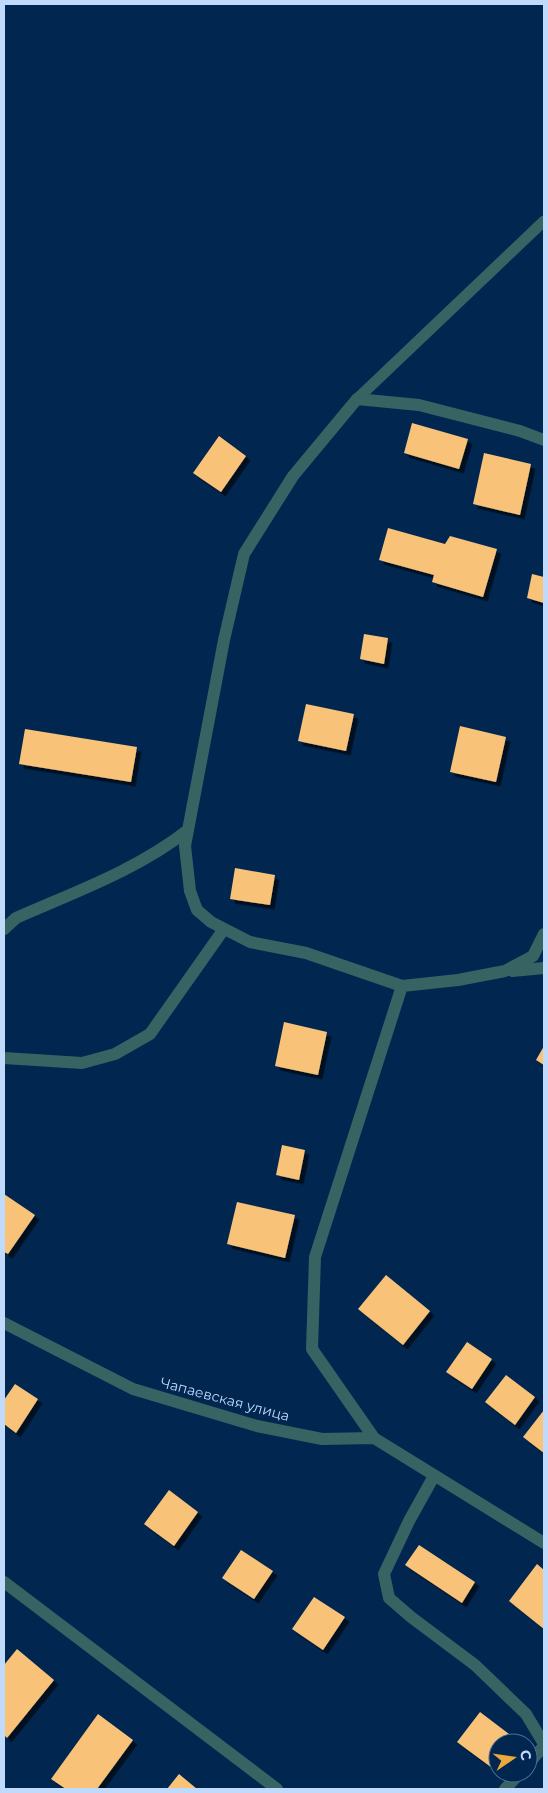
<svg xmlns="http://www.w3.org/2000/svg" width="548" height="1793" viewBox="0 0 548 1793" font-family="Montserrat,sans-serif">
	<defs>
		<filter id="shadow"><feDropShadow dx="4.5" dy="4.5" stdDeviation="0" flood-color="#0009"/></filter>
	</defs>
	<rect width="100%" height="100%" fill="#012751"/>
	<path fill="#f8c379" filter="url(#shadow)" d="M412 423 468 439 459 469 404 453Z
		M219 436 246 456 221 492 193 473Z
		M484 453 531 464 520 515 473 504Z
		M388 528 445 544 450 536 497 549 483 597 432 582 434 575 379 560Z
		M532 574 544 577V603L527 598Z
		M364 634 388 638 384 664 360 659Z
		M306 704 354 714 346 751 298 741Z
		M460 726 506 737 496 782 450 772Z
		M25 729 137 747 131 782 19 764Z
		M235 868 275 875 270 905 230 899Z
		M284 1022 327 1032 318 1075 275 1066Z
		M544 1046V1065L536 1060Z
		M282 1145 305 1150 299 1180 276 1175Z
		M4 1194 35 1215 8 1254 4 1252Z
		M237 1202 295 1215 285 1258 227 1244Z
		M386 1275 430 1311 403 1345 358 1309Z
		M467 1342 492 1359 472 1389 446 1372Z
		M506 1375 535 1397 515 1425 485 1402Z
		M15 1384 38 1399 16 1433 4 1424V1400Z
		M544 1410V1453L523 1437Z
		M169 1490 198 1512 174 1546 144 1524Z
		M419 1545 475 1582 462 1603 405 1565Z
		M241 1550 273 1571 254 1599 222 1578Z
		M537 1564 544 1570V1629L509 1601Z
		M314 1597 345 1617 323 1650 292 1629Z
		M17 1649 54 1680 7 1738 4 1735V1665Z
		M480 1712 517 1740 514 1743H498V1765L495 1770 457 1742Z
		M98 1714 133 1740 97 1789H66L51 1779Z
		M179 1774 197 1789H167Z"/>
	<g fill="none" stroke-linecap="round" stroke-linejoin="round">
		<path stroke="#376362" stroke-width="11" d="M357 399 544 221"/>
		<path stroke="#376362" stroke-width="12" d="M544 440 520 431 419 405 357 399 293 476 244 554 224 640 185 846 190 891 197 910 211 922 250 942 306 953 402 986 458 980 505 971 533 956 544 934
			M4 929 16 918C75 892 137 870 188 830
			M512 971 544 968
			M4 1058 82 1063 115 1054 150 1034 224 929
			M4 1323 133 1389 257 1426 322 1439 374 1438 544 1543
			M374 1438 312 1349 315 1257 402 986
			M434 1476 409 1521 384 1574 389 1598 411 1617 475 1665 526 1714 544 1744
			M4 1582 277 1789
			M528 1764 544 1746
			M505 1789 520 1773"/>
	</g>
	<g text-anchor="middle" dominant-baseline="central" stroke-width="5" stroke-linejoin="round" paint-order="stroke">
		<g font-size="14" fill="#c0dafc" stroke="#012751">
			<text transform="translate(225 1399) rotate(15)">Чапаевская улица</text>
		</g>
	</g>
	<rect width="548" height="1793" fill="none" stroke="#c0dafc" stroke-width="10"/>
	<g transform="translate(513 1758) rotate(77)"><circle r="24" fill="#012751" stroke="#4d6f95"/>
	<path d="M0-4L9 19L0 12L-9 19Z" fill="#eda83b"/>
	<text y="-8" font-size="14" font-weight="bold" text-anchor="middle" fill="#c0dafc">С</text>
	</g>
</svg>
